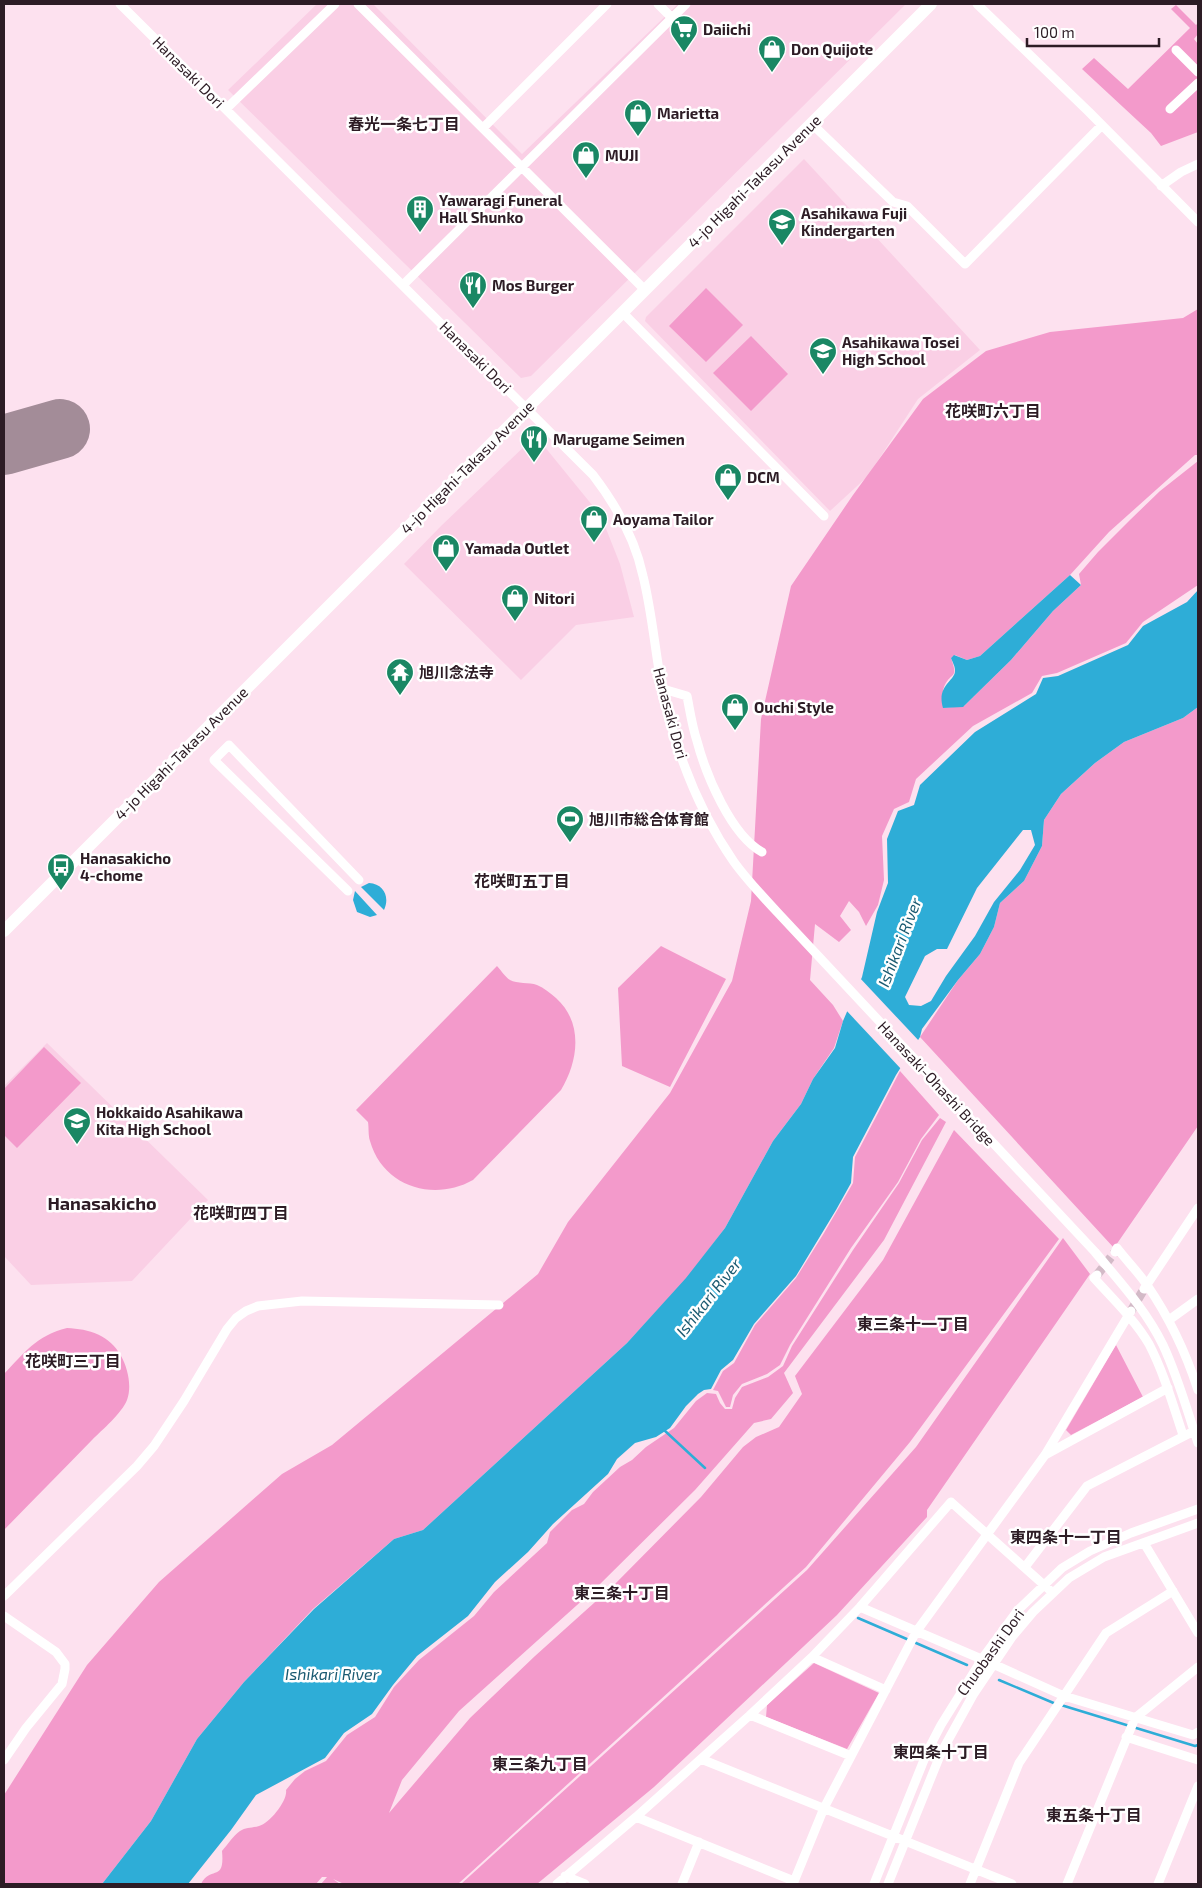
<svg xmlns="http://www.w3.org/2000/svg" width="1202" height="1888" viewBox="0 0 1202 1888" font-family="'Exo 2','Noto Sans JP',sans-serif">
	<rect width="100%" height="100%" fill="#fde1ef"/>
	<path fill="#facfe5" d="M317 4H373L522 154 678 4H906L531 376 521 378 228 90Z
		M804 159 980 350 918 399 868 476 830 511 645 321 646 317Z
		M530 441H540L601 516 620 564 634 617 576 625 521 680 404 564 441 526Z
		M47 1043 208 1200 132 1281 31 1285 4 1256V1086Z"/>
	<path fill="#f39acb" d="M1176 5 1196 25 1198 23V34L1194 39 1198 44V132L1161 146 1151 133 1082 69 1094 58 1128 89 1190 28 1171 9Z
		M706 288 743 325 706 362 669 326Z
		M1198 309V455H1195L1109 532 1070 575 980 656 967 660 955 655 951 658C959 680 951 671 944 687 942 692 943 702 943 708L964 706 1011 660 1053 611 1081 585 1079 574 1098 552 1131 519 1160 491 1198 461V585L1143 622 1126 643 1057 673 1042 676 1032 693 973 726 916 779 909 802 894 809 882 836 884 880 878 905 866 926 859 912 849 901 840 916 851 930 839 942 815 924 810 980 833 1005 843 1021 834 1048 813 1079 801 1104 773 1141 725 1228 687 1278 627 1343 423 1530 394 1539 313 1609 244 1682 197 1739 151 1821 102 1884H4V1795L87 1665 159 1582 282 1474 332 1445 538 1274 568 1222 670 1093 732 981 751 901 761 719 791 586 853 495 923 399 986 351 1050 332 1183 318Z
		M751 336 788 374 751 411 713 373Z
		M1198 707V1126L1114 1248 920 1037 958 980 980 954 994 927 1000 903 1024 881 1042 846 1044 820 1061 794 1095 763 1124 742 1183 718Z
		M661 946 726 979 670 1087 622 1066 618 988Z
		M497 966C501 970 505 977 510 980 517 984 529 982 537 985 544 988 550 993 556 998 584 1023 578 1062 561 1090L473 1180C434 1202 383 1187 370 1141 368 1135 369 1128 368 1122L356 1110Z
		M44 1047 81 1083 17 1148 4 1135V1089Z
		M900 1071 939 1115 921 1139 898 1182 851 1248 790 1345 780 1365 767 1374 742 1384 733 1395 730 1407H726L718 1391 713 1390 723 1371 734 1363 755 1325 796 1278 824 1233 853 1183 855 1157Z
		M940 1118 946 1122 884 1240 784 1373 793 1393 771 1419 754 1423 695 1490 596 1588 459 1711 402 1780 389 1813 470 1718 535 1656 614 1585 701 1497 743 1447 756 1437 779 1427 802 1394 795 1376 883 1260 954 1130 1059 1239 910 1442 806 1567 458 1884H344L333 1879 340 1884H321L327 1877H322L316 1884H201C211 1865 225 1883 222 1851 228 1844 233 1836 240 1831 246 1827 253 1828 259 1826 270 1823 288 1800 286 1790L295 1779 305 1771 326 1761 347 1735 375 1717 394 1687 419 1660 474 1616 494 1592 547 1543 550 1532 572 1510 584 1504 593 1492 620 1467 632 1460 646 1447 674 1428 696 1401 707 1393 716 1394 720 1403 725 1409H732L735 1398 742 1387 768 1377 783 1366 792 1346 853 1250 899 1183 922 1140Z
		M1063 1238 1090 1274 927 1510V1517L837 1615 654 1787 537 1884H461L807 1570 916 1447Z
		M67 1328C89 1329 110 1335 121 1356 128 1368 132 1387 127 1400 122 1413 102 1430 92 1440 63 1470 33 1500 4 1530V1374C25 1352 36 1336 67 1328Z
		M1116 1345 1143 1397 1071 1435 1066 1430Z
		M814 1663 879 1693 847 1749 766 1717 767 1705Z"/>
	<path fill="#2eadd7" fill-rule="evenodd" d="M1070 575 1081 585 1053 611 1011 660 963 707 943 708C936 685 956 681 955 670 955 666 952 661 951 658L954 655 967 660 980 656Z
		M1198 590V707L1183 718 1124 742 1095 763 1061 794 1044 820 1042 846 1024 881 1000 903 994 927 980 954 958 980 922 1029 920 1037 896 1075 853 1157 851 1183 836 1210 796 1276 754 1324 733 1360 721 1370 711 1389 704 1390 698 1394 686 1406 670 1428 656 1437 635 1443 617 1459 608 1474 553 1524 528 1552 495 1582 468 1616 417 1656 393 1685 372 1714 344 1733 325 1758 256 1795 231 1830 188 1884H102L151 1821 197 1739 244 1682 314 1609 394 1539 423 1530 627 1343 686 1278 725 1228 773 1141 801 1104 813 1079 835 1048 843 1021 862 977 877 912 888 883 887 839 898 811 914 805 920 785 975 732 1036 694 1043 678 1058 676 1128 645 1143 626 1187 602ZM1023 830H1031L1035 845 1020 870 994 902 975 936 946 976 931 1001 921 1006 909 1005 905 997 925 956 937 949H947L977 888Z
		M369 883C384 884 390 897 384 910L361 887Z
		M355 891 377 915 370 917 357 912 353 900Z"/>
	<path fill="#fde1ef" d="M859 977 920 1042 902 1070 845 1009Z"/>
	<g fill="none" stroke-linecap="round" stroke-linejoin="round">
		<path stroke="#2eadd7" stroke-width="2.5" d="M664 1430 705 1468
			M858 1618 967 1665
			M999 1680 1056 1704
			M1061 1705 1195 1746 1198 1745"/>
		<path stroke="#a38c98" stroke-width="60" d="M4 445 60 429"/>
		<path stroke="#d3bac7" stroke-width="9" stroke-dasharray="9 4.5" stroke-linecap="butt" d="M1097 1275 1115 1252
			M1131 1311 1144 1289"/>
		<path stroke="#fff" stroke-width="9" d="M120 4 593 475C616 505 635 538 643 576 652 612 655 651 662 688 675 749 698 810 734 862 747 880 763 897 779 914L1095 1252C1120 1282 1146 1310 1163 1345 1178 1377 1187 1410 1198 1443
			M358 4 645 290
			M658 4 672 18
			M977 4 1089 112 1198 222
			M1176 50 1198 72
			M226 109 335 4
			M1170 109 1198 83
			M811 123 893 202 907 206 965 264 1102 125
			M483 128 607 4
			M1161 186 1181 172 1198 164
			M404 284 686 4
			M623 313 824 516
			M663 689 687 696C690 711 692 726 697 741 706 775 731 835 762 852
			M348 891 214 760 229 745 359 880
			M1115 1252 1117 1248C1127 1261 1138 1272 1147 1285 1169 1317 1186 1353 1198 1390
			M1097 1275 1094 1278C1113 1299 1135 1320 1149 1344 1164 1373 1173 1405 1183 1435
			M1144 1289 1198 1208
			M1169 1320 1198 1299
			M1045 1455 1168 1388
			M1144 1543 1198 1633
			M1025 1567 1087 1486 1194 1431
			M4 1596 137 1466 154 1446 184 1401 227 1329 236 1318 246 1311 258 1306 302 1301 499 1305
			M860 1607 993 1664 1064 1696 1193 1735 1198 1732
			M4 1616 56 1652 65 1664V1669L62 1684 26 1728 4 1760
			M812 1657 886 1690
			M750 1715 851 1756
			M1126 1737 1198 1760
			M701 1759 1012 1884
			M636 1817 794 1881
			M565 1876 585 1884
			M557 1884 636 1817 750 1715 812 1657 860 1607 951 1502 1053 1593
			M682 1884 699 1842
			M793 1884 824 1808 916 1632 1045 1455 1131 1311
			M874 1884 928 1750 941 1725 982 1659 1018 1610 1062 1568 1090 1551 1131 1533 1198 1509
			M888 1884 941 1753 973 1695 1012 1637 1033 1612 1069 1578 1104 1557 1198 1523
			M970 1884 1019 1763 1106 1633 1173 1591
			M1067 1884 1135 1718 1198 1667
			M1158 1884 1198 1786"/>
		<path stroke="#fff" stroke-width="12" d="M4 931 931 4"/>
	</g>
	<defs>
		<g id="supermarket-pin" transform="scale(1.4375)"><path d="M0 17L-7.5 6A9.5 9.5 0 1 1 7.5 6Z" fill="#1a8764" stroke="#fff"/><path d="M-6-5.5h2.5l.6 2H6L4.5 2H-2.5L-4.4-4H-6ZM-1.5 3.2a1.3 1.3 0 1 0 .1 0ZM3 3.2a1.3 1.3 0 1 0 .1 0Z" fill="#fff"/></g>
		<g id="shop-pin" transform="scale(1.4375)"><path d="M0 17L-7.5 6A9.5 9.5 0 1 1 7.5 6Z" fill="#1a8764" stroke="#fff"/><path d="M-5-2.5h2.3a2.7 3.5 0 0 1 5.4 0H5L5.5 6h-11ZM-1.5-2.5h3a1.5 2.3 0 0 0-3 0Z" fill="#fff"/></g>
		<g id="building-pin" transform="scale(1.4375)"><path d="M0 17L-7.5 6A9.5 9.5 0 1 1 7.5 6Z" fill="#1a8764" stroke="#fff"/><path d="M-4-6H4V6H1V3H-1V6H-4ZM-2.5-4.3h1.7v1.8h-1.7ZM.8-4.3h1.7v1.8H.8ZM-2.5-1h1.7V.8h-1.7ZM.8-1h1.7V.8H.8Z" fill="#fff"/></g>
		<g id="school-pin" transform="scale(1.4375)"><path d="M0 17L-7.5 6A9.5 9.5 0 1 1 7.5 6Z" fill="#1a8764" stroke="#fff"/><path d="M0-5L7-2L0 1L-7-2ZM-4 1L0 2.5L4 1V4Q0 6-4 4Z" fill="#fff"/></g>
		<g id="restaurant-pin" transform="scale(1.4375)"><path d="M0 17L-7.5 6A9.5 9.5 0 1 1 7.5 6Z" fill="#1a8764" stroke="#fff"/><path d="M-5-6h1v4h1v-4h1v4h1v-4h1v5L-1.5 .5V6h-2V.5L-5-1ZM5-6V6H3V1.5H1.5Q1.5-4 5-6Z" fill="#fff"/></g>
		<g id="temple-pin" transform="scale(1.4375)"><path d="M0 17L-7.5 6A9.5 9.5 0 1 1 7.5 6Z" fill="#1a8764" stroke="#fff"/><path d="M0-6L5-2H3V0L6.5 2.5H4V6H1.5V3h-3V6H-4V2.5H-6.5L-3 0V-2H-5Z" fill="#fff"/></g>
		<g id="stadium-pin" transform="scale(1.4375)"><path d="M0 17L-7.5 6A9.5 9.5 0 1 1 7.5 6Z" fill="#1a8764" stroke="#fff"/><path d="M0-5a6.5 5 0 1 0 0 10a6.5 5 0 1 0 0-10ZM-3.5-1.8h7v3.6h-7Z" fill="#fff"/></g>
		<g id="bus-pin" transform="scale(1.4375)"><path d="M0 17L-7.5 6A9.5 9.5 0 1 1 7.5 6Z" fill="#1a8764" stroke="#fff"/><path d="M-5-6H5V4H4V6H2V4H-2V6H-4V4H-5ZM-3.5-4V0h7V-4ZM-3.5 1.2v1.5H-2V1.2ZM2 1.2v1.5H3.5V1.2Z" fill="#fff"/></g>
	</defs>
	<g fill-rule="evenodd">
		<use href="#supermarket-pin" x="684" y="29"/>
		<use href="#shop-pin" x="772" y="49"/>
		<use href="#shop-pin" x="638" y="113"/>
		<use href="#shop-pin" x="586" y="155"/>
		<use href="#building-pin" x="420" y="209"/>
		<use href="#school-pin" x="782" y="222"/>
		<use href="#restaurant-pin" x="473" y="285"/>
		<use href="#school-pin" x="823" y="351"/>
		<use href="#restaurant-pin" x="534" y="439"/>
		<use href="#shop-pin" x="728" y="477"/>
		<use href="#shop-pin" x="594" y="519"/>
		<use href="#shop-pin" x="446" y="548"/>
		<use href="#shop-pin" x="515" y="598"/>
		<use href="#temple-pin" x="400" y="672"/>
		<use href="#shop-pin" x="735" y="707"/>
		<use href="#stadium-pin" x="570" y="819"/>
		<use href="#bus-pin" x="61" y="867"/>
		<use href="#school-pin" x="77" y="1121"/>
	</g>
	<g text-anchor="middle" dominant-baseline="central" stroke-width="5" stroke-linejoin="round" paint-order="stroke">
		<g font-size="15" font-weight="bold" fill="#2d1c25" stroke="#fff" text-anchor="start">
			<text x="703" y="29">Daiichi</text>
			<text x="791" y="49">Don Quijote</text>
			<text x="657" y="113">Marietta</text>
			<text x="605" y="155">MUJI</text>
			<text x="439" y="200">Yawaragi Funeral<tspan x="439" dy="17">Hall Shunko</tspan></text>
			<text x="801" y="213">Asahikawa Fuji<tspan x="801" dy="17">Kindergarten</tspan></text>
			<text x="492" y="285">Mos Burger</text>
			<text x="842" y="342">Asahikawa Tosei<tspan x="842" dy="17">High School</tspan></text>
			<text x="553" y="439">Marugame Seimen</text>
			<text x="747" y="477">DCM</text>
			<text x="613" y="519">Aoyama Tailor</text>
			<text x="465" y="548">Yamada Outlet</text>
			<text x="534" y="598">Nitori</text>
			<text x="419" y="672">旭川念法寺</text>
			<text x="754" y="707">Ouchi Style</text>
			<text x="589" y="819">旭川市総合体育館</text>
			<text x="80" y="858">Hanasakicho<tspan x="80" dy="17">4-chome</tspan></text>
			<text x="96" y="1112">Hokkaido Asahikawa<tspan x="96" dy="17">Kita High School</tspan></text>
		</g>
		<g font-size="15" fill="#2d1c25" stroke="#fff">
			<text transform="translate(189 72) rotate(45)">Hanasaki Dori</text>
			<text transform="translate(754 181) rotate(-45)">4-jo Higahi-Takasu Avenue</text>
			<text transform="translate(476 357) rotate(45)">Hanasaki Dori</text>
			<text transform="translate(467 467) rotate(-45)">4-jo Higahi-Takasu Avenue</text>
			<text transform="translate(671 713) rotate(75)">Hanasaki Dori</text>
			<text transform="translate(181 753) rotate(-45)">4-jo Higahi-Takasu Avenue</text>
			<text transform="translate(937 1083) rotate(47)">Hanasaki-Ohashi Bridge</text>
			<text transform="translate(990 1652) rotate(-54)">Chuobashi Dori</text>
		</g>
		<g font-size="16" font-weight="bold" fill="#2d1c25" stroke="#fff">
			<text x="404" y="123">春光一条七丁目</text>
			<text x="993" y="410">花咲町六丁目</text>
			<text x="522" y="880">花咲町五丁目</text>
			<text x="241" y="1212">花咲町四丁目</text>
			<text x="913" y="1323">東三条十一丁目</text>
			<text x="73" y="1360">花咲町三丁目</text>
			<text x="1066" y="1536">東四条十一丁目</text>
			<text x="622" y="1592">東三条十丁目</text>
			<text x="941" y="1751">東四条十丁目</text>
			<text x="540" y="1763">東三条九丁目</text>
			<text x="1094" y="1814">東五条十丁目</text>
		</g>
		<g font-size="16" font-style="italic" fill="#1a5a71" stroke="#fff">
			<text transform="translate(899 942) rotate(-69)">Ishikari River</text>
			<text transform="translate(708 1297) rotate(-52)">Ishikari River</text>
			<text x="332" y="1673">Ishikari River</text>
		</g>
		<g font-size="18" font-weight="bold" fill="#2d1c25" stroke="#fff">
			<text x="102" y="1203">Hanasakicho</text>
		</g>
	</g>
	<rect width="1202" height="1888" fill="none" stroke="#2d1c25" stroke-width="10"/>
	<path d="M1027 38v8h132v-8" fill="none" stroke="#2d1c25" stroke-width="2.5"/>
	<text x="1034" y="38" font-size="15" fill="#2d1c25" stroke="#ffffff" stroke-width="4" paint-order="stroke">100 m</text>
</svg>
